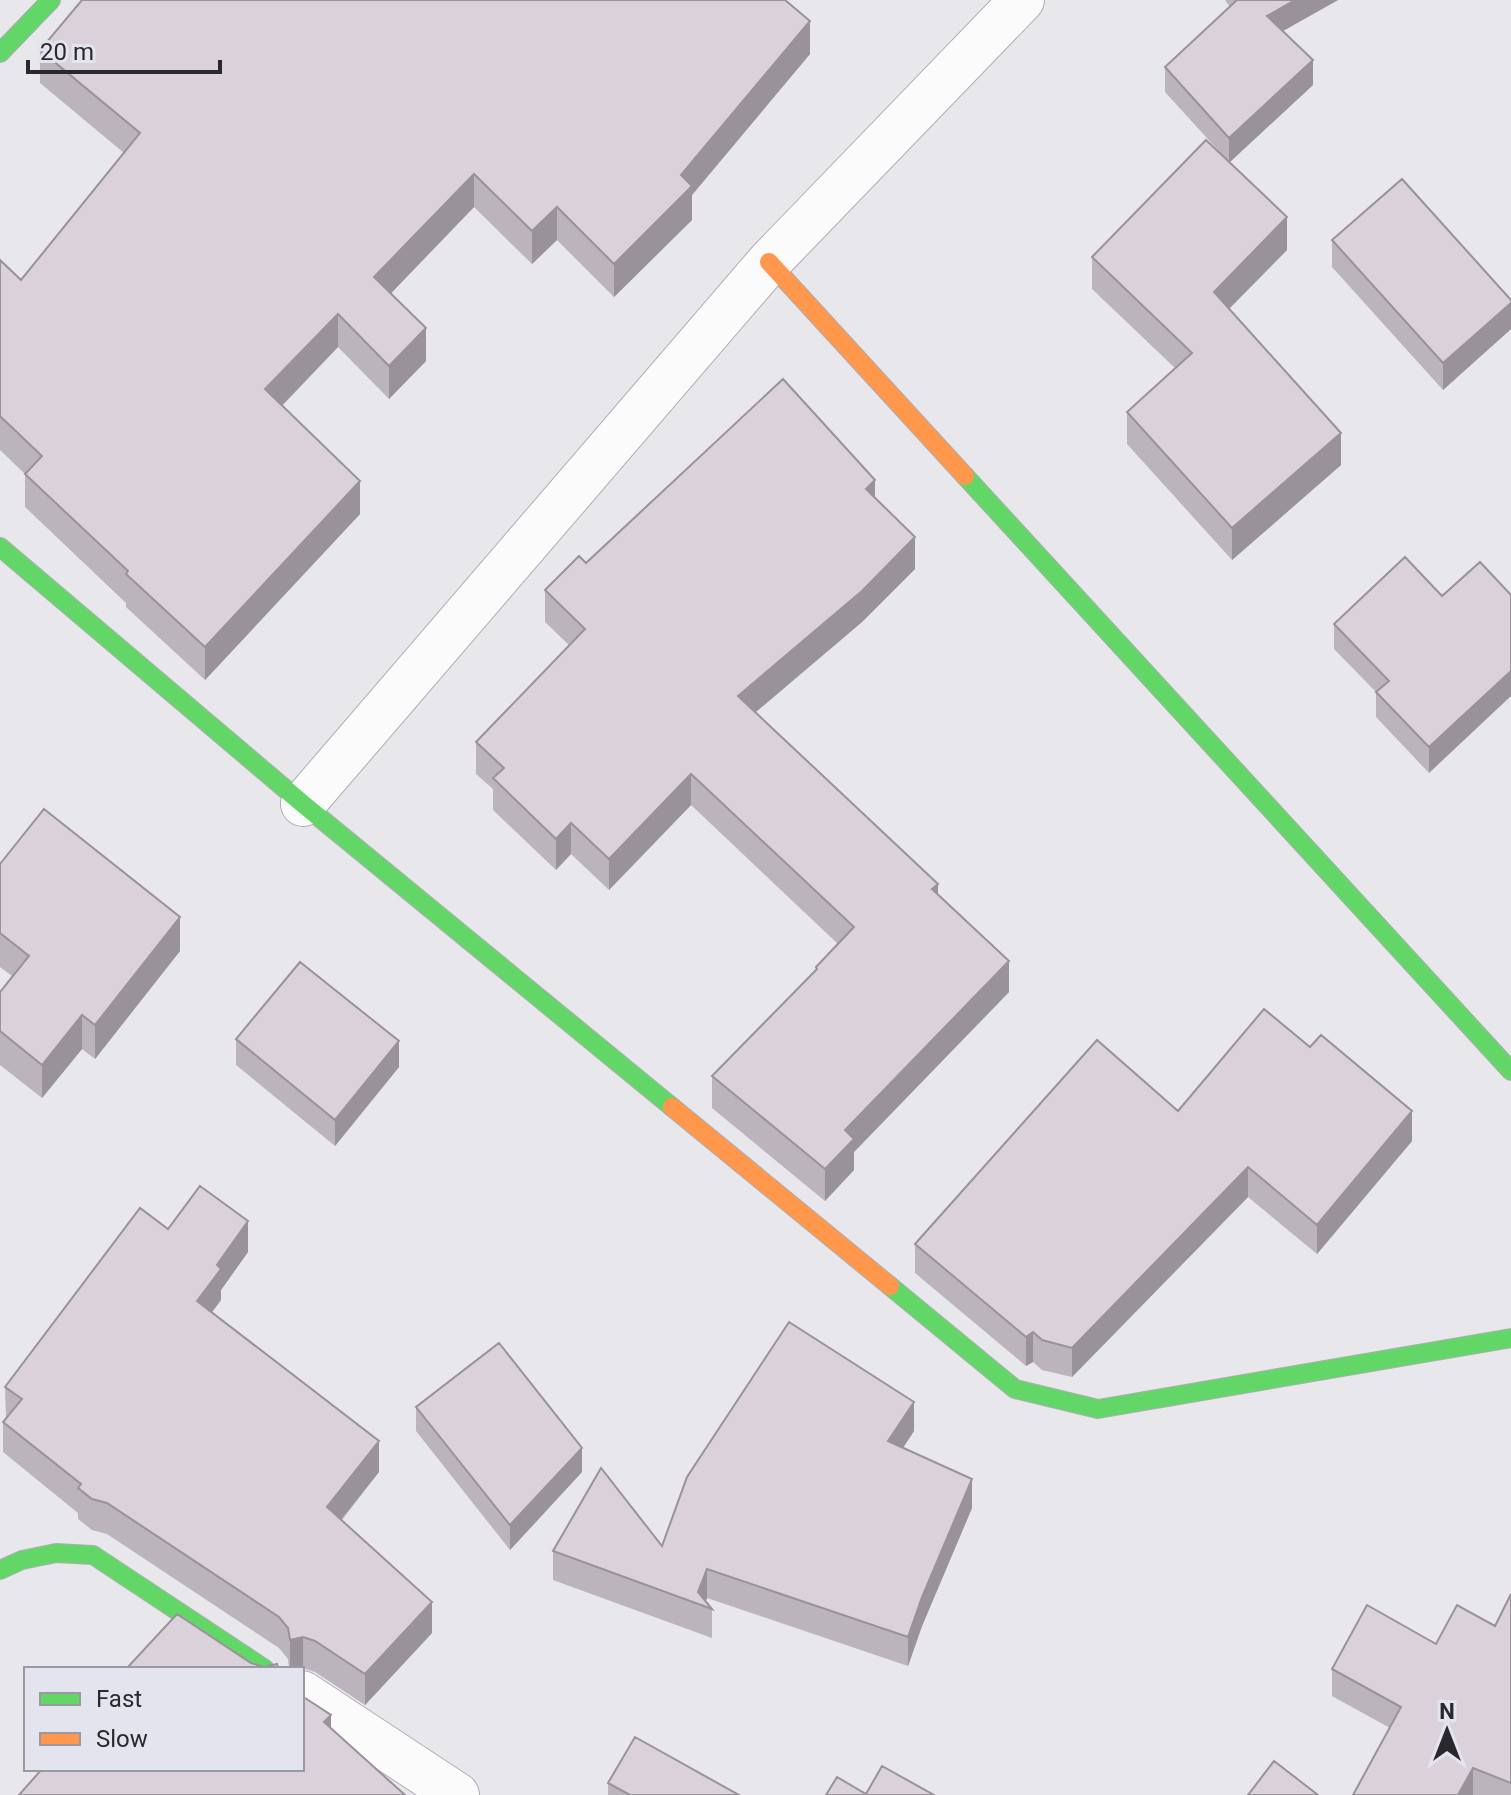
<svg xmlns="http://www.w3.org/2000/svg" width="1511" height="1795" viewBox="0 0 1511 1795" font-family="Roboto,sans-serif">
	<rect width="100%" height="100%" fill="#e7e7ec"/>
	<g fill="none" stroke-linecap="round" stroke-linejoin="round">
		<g stroke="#aeaeb3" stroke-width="46">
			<path id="street" d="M303 804 769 262 1022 0
				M302 1693 457 1795"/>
		</g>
		<g stroke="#aeaeb3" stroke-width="20">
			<path id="fast" d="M0 53 51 0
				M965 476 1511 1071
				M0 547 303 804 672 1107
				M890 1286 1015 1389 1098 1409 1511 1338
				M0 1570 22 1560 56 1553 93 1555 265 1669"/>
		</g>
		<g stroke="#aeaeb3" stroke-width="20">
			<path id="slow" d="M769 262 965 476
				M672 1107 890 1286"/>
		</g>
		<use href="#street" stroke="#fbfbfc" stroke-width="44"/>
		<use href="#fast" stroke="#63d668" stroke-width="18"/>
		<use href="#slow" stroke="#ff974d" stroke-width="18"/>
	</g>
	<path fill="#bbb4bc" d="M1225 0H1338L1283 31 1313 85 1229 162 1287 250 1229 309 1341 465 1232 560 1127 444V412L1175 368 1092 289V257L1227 160 1165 92V67L1230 7Z
		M40 50 810 54 692 195V220L614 297 557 240 532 264 474 207 390 294 426 361 389 399 338 347 282 406 360 514 205 680 126 607V603L25 507V474L0 450V260L21 280 124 153 40 83Z
		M1332 240 1511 300V329L1443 390 1332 267Z
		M875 498 915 569 862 622 756 712 938 894 1009 992 854 1152V1170L825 1201 712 1108V1076L816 970V967L838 944 691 805 609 890 571 854 556 870 493 810V789L476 774V742L569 645 545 622V590L586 563Z
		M1442 596 1429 773 1376 717V692L1334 649V624Z
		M0 864 180 951 95 1059 82 1049 42 1098 0 1065V992L12 976 0 967Z
		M236 1039 399 1067 335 1146 236 1065Z
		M1178 1111 1412 1141 1317 1254 1248 1197 1072 1377 1042 1370 1033 1362 1026 1366 915 1273V1244Z
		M168 1229 248 1252 221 1290V1300L212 1312 379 1472 342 1520 432 1633 365 1705 315 1672 303 1668 289 1669 288 1659 279 1648 107 1534 92 1530 78 1519V1513L3 1452V1422L6 1418 5 1387Z
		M416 1407 582 1472 510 1550 416 1431Z
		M914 1431 903 1448 972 1508 922 1626 908 1666 707 1598 705 1601 712 1609V1638L553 1580V1551L662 1546Z
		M1511 1594V1795H1353L1390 1728 1332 1696V1669L1436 1644 1495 1626Z
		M608 1783 739 1795H608Z"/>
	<path fill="#999299" d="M1295 0H1338L1267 40V16Z
		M810 21V54L692 195V220L614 297V264L681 175Z
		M1313 60V85L1229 163V138Z
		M474 174V207L374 311V277Z
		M557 207V240L532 264V231Z
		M1287 217V250L1214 324V292Z
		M1511 303V329L1443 390V363Z
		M338 314V347L265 423V389Z
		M426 328V361L389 399V366Z
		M1341 433V465L1232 560V528Z
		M875 480V512L866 489Z
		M360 481V514L205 680V647Z
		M915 537V569L862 622 738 727V696Z
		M1511 671V696L1429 773V747Z
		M691 774V805L609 890V859Z
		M571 823V854L556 870V839Z
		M938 884V915L932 889Z
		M180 917V951L95 1059V1025Z
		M1009 961V992L854 1152V1170L825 1201V1169L845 1130Z
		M82 1015V1049L42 1098V1065Z
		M399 1041V1067L335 1146V1120Z
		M1412 1111V1141L1317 1254V1225Z
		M1248 1167V1197L1072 1377V1348Z
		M248 1221V1252L221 1290V1300L197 1332V1301L217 1265Z
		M1033 1332V1362L1026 1366V1337Z
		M914 1402V1431L888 1470V1441Z
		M379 1441V1472L327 1537V1507Z
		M582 1448V1472L510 1550V1525Z
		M972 1479V1508L922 1626 908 1666V1637L922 1597Z
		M707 1569V1598L704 1606 698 1592Z
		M432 1602V1633L365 1705V1674Z
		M303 1637V1668L290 1669V1640Z
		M331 1715V1742L324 1722Z
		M1473 1768V1795H1458Z"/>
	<path fill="#dad1db" stroke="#999299" stroke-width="2" d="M82 0H785L810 21 681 175 692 186 614 264 557 207 532 231 474 174 374 277 426 328 389 366 338 314 265 389 360 481 205 647 126 574 128 571 25 474 42 456 0 416V260L21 280 140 133 40 50Z
		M1237 0H1295L1267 16 1313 60 1229 138 1165 67Z
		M1206 140 1287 217 1214 292 1341 433 1232 528 1127 412 1192 353 1092 257Z
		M1402 179 1511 300V303L1443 363 1332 240Z
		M783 379 875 480 866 489 915 537 862 591 738 696 938 884 932 889 1009 961 845 1130 854 1139 825 1169 712 1076 817 969 816 967 854 927 691 774 609 859 571 823 556 839 493 778 504 768 476 742 585 629 545 590 579 556 586 563Z
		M1405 557 1442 596 1480 562 1511 595V671L1429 747 1376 692 1389 681 1334 624Z
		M44 809 180 917 95 1025 82 1015 42 1065 0 1031V992L29 956 0 933V864Z
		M300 962 399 1041 335 1120 236 1039Z
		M1264 1009 1310 1047 1321 1035 1412 1111 1317 1225 1248 1167 1072 1348 1042 1340 1033 1332 1026 1337 915 1244 1097 1040 1178 1111Z
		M200 1186 248 1221 217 1265 221 1269 197 1301 379 1441 327 1507 432 1602 365 1674 315 1641 303 1637 290 1640 288 1628 279 1617 107 1503 92 1499 78 1488 81 1484 3 1422 22 1399 5 1387 140 1208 168 1229Z
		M789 1322 914 1402 888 1441 972 1479 922 1597 908 1637 707 1569 698 1592 712 1609 553 1551 601 1468 662 1546 687 1477Z
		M499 1343 582 1448 510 1525 416 1407Z
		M1511 1594V1783L1473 1768 1458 1795H1353L1401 1707 1332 1669 1367 1605 1436 1644 1457 1605 1495 1626Z
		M177 1614 251 1663 264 1667 277 1664 278 1669H126Z
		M302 1696 331 1715 324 1722 405 1795H19L42 1769H302Z
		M635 1737 739 1795H630L608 1783Z
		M1274 1761 1318 1795H1248Z
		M882 1766 934 1795H826L837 1777 866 1794Z"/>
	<rect x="24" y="1667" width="280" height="104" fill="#e4e4ef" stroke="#9999a1" stroke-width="2"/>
	<rect x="40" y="1693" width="40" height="12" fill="#63d668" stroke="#9999a1" stroke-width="2"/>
	<text x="96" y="1707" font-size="24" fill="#29292d">Fast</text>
	<rect x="40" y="1733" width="40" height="12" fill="#ff974d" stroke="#9999a1" stroke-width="2"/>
	<text x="96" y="1747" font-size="24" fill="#29292d">Slow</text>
	<g transform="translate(1447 1731)" stroke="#e4e4ef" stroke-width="6" paint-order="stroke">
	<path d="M0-6L14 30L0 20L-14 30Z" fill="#29292d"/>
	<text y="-12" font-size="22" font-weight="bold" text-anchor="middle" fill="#29292d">N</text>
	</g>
	<path d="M28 60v12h192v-12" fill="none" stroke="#29292d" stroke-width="4"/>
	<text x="40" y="60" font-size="24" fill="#29292d" stroke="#e4e4ef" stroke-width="6" paint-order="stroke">20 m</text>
</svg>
